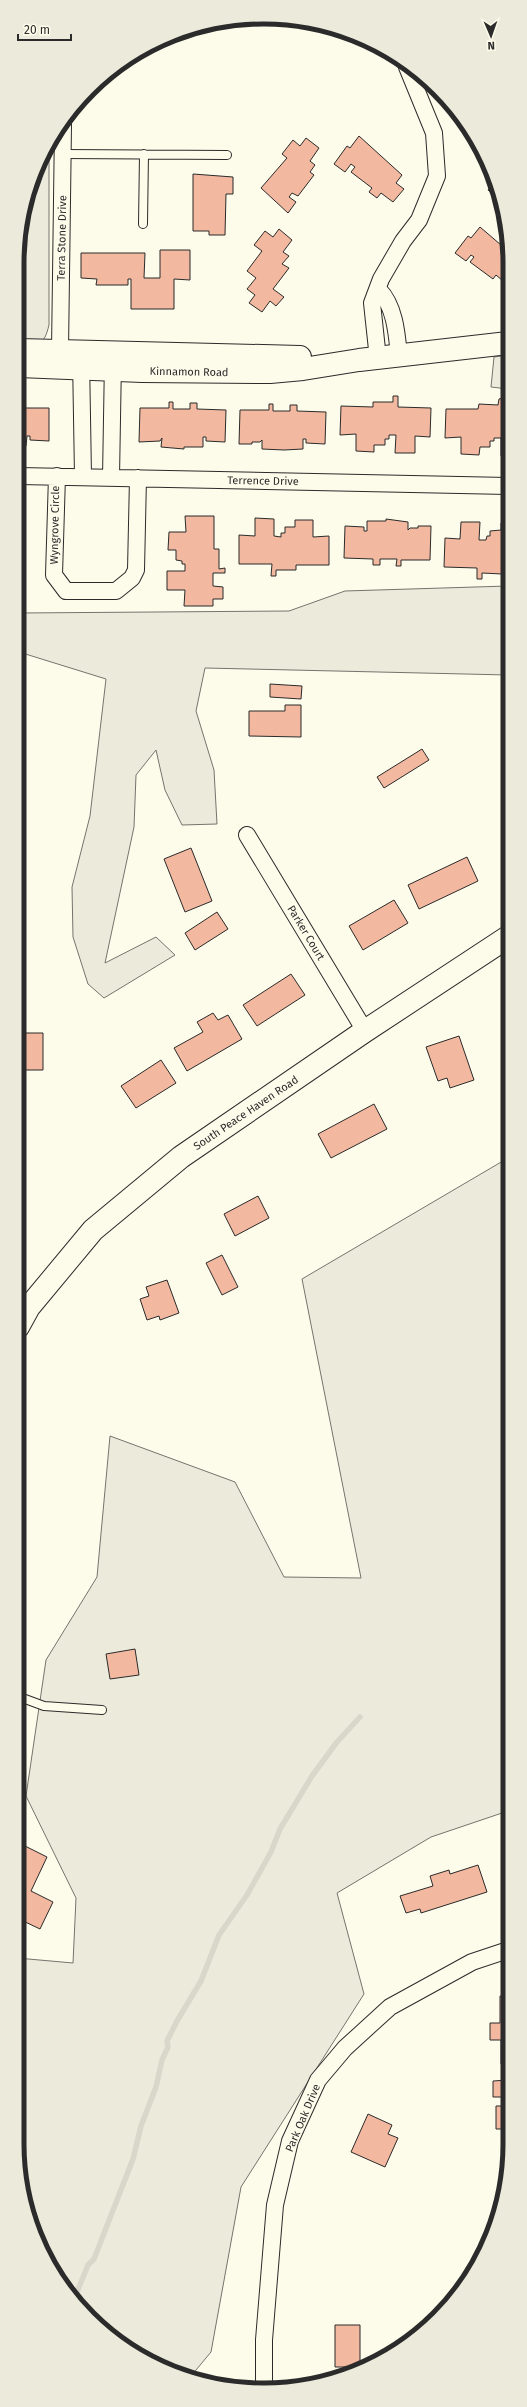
<svg xmlns="http://www.w3.org/2000/svg" width="527" height="2407" viewBox="0 0 527 2407" font-family="'Fira Sans',sans-serif">
	<rect width="100%" height="100%" fill="#fdfbea"/>
	<path fill="#ecebdb" stroke="#74746e" d="M49 144V325C44 346 39 345 19 344V232Z
		M508 355V389L491 387 494 357Z
		M508 586V675L205 668 196 711 214 770 217 824 182 825 165 790 156 750 136 775 134 827 105 963 156 937 175 955 104 998 88 984 73 937 72 887 90 816 106 679 19 652V613L289 611 345 591Z
		M508 1158V1811L431 1837 337 1893 364 1994 241 2187 211 2352 191 2376 169 2371 89 2318 36 2238 17 2143V1958L73 1963 76 1898 26 1796 46 1660 97 1577 110 1436 235 1482 284 1577 361 1578 302 1279Z"/>
	<g fill="none" stroke-linecap="round" stroke-linejoin="round">
		<path stroke="#d8d7c9" stroke-width="5.5" d="M75 2297 88 2265 94 2259 133 2159 141 2126 156 2087 162 2060 168 2047 167 2041 177 2021 201 1981 219 1935 247 1895 271 1852 280 1829 312 1776 337 1742 360 1717"/>
	</g>
	<path fill="#f2b8a0" stroke="#2b2b2b" d="M359 136 402 175 396 183 404 189 393 202 381 193 377 198 369 192 372 188 351 172 355 167 351 164 345 172 334 164 347 146 350 148Z
		M306 138 319 148 310 161 315 165 310 172 314 175 298 196 292 193 289 197 296 202 288 213 261 188 287 158 282 154 293 140 300 146Z
		M193 174 233 177V194H226L225 235H209V231H193Z
		M493 183 497 197 488 190Z
		M480 227 508 251V275L503 281 496 275 493 279 470 262 474 257 471 255 466 261 455 253 468 236 471 238Z
		M279 229 292 240 283 252 289 256 282 264 289 268 273 289 284 297 276 306 270 301 262 312 249 303 255 295 247 289 256 278 247 271 262 251 254 245 265 231 273 237Z
		M160 250H190V280L174 279V309H131V279H128V285H96L97 279 81 278V253H145L144 278H160Z
		M393 396H398V407L431 408 430 437 415 436V453H395L396 435H389V439H385V445H374V452L356 451V434L340 435 341 406 373 407V402H393Z
		M503 398V410H508V456H501V438H494V441H490V447H480L479 455 461 454V437L445 438 446 409H478L479 404 498 405 499 399Z
		M19 402 21 408H49V441L30 440V436H27L26 446H19Z
		M169 402H173V409H190V403H197V409L226 410 225 442 206 441V437H203V447H184V449L161 447 162 438 160 441 139 442 140 408H169Z
		M269 404H273V411H290V405H297V411L326 412 325 444 306 443V439H303V449L284 450 262 449V440L260 442H252V444H239L240 410H269Z
		M185 516H214V549H219V569L225 568V573H213V586L223 587V599H213V606H184L185 590H167V571H185V564H182V561L176 560V550H168L169 532H186Z
		M255 518 274 519V536L281 537V533H285V527H295V520H313V537L329 536V565H296V570H276V576H271L272 564H239V535L255 536Z
		M386 519 408 522V530L410 528H418V526H431L430 560H401V566H396L397 559H380V565H373V559L344 558 345 526 364 527V531H367V521H386Z
		M461 522H480L479 540H486L487 536H490V531L501 530V523H508V569H502V574L482 573V579H477V568L444 567 445 538 460 539Z
		M19 535H22L23 554 21 576H19Z
		M270 684 302 686 301 699 270 697Z
		M285 705H301V737L249 736V711H285Z
		M422 749 429 760 384 788 377 777Z
		M191 848 212 901 185 912 164 859Z
		M467 857 478 881 419 909 408 885Z
		M394 900 408 923 363 950 349 926Z
		M217 912 228 929 195 950 185 933Z
		M291 974 305 995 257 1026 243 1005Z
		M213 1013 218 1020 228 1015 242 1039 187 1071 174 1048 203 1032 197 1022Z
		M18 1033H43V1070H18Z
		M459 1036 474 1080 450 1088 447 1078 438 1081 426 1047Z
		M161 1060 176 1083 136 1108 121 1086Z
		M374 1104 387 1129 331 1158 318 1134Z
		M258 1196 269 1218 235 1236 224 1214Z
		M222 1255 238 1287 222 1295 206 1263Z
		M167 1280 179 1313 160 1320 159 1316 147 1320 140 1299 149 1296 146 1287Z
		M135 1649 139 1675 110 1679 106 1654Z
		M17 1842 47 1857 31 1891 53 1902 40 1929 17 1918Z
		M478 1865 487 1892 421 1913 420 1909 406 1913 400 1896 433 1886 430 1876 449 1870 450 1874Z
		M500 1996H508V2064H501V2040H490V2023H500Z
		M508 2080V2129H496V2106H506L505 2097H493V2081Z
		M368 2114 392 2125 388 2134 398 2138 385 2167 351 2152Z
		M335 2325H360V2367H335Z"/>
	<g fill="none" stroke-linecap="round" stroke-linejoin="round">
		<g stroke="#2b2b2b" stroke-width="10">
			<path id="lane" d="M63 154 227 155
				M143 224 144 154
				M17 1696 44 1706 102 1710"/>
		</g>
		<g stroke="#2b2b2b" stroke-width="18">
			<path id="street" d="M379 290C395 306 397 335 399 356
				M60 351 63 125
				M81 358 83 476
				M378 359 372 303 381 279 403 241 419 220 437 176 434 133 407 67
				M19 476 508 486
				M57 476 54 575 66 591H116L132 578 136 570 138 478
				M111 477 113 360
				M247 835 365 1031
				M264 2387V2340L275 2205 290 2141 318 2080 345 2048 390 2007 472 1962 508 1950"/>
		</g>
		<g stroke="#2b2b2b" stroke-width="24">
			<path id="secondary" d="M19 350 300 357
				M19 366 142 371 270 372 303 369 359 360 508 343
				M18 1327 29 1307 93 1230 181 1157 365 1031 508 937"/>
		</g>
		<use href="#lane" stroke="#fdfbea" stroke-width="8"/>
		<use href="#street" stroke="#fdfbea" stroke-width="16"/>
		<use href="#secondary" stroke="#fdfbea" stroke-width="22"/>
	</g>
	<g text-anchor="middle" dominant-baseline="central" stroke-width="3" stroke-linejoin="round" paint-order="stroke">
		<g font-size="11" fill="#2b2b2b" stroke="#fdfbea">
			<text transform="translate(62 238) rotate(-89)">Terra Stone Drive</text>
			<text transform="translate(189 372) rotate(1)">Kinnamon Road</text>
			<text transform="translate(263 481) rotate(1)">Terrence Drive</text>
			<text transform="translate(55 525) rotate(-89)">Wyngrove Circle</text>
			<text transform="translate(306 933) rotate(59)">Parker Court</text>
			<text transform="translate(246 1113) rotate(-34)">South Peace Haven Road</text>
			<text transform="translate(303 2118) rotate(-67)">Park Oak Drive</text>
		</g>
	</g>
	<path d="M0 0H527V2407H0ZM263 24H264A239 239 0 0 1 503 263V2144A239 239 0 0 1 264 2383H263A239 239 0 0 1 24 2144V263A239 239 0 0 1 263 24Z" fill="#eceadb" fill-rule="evenodd"/>
	<path fill="none" stroke="#2b2b2b" stroke-width="5" d="M263 24H264A239 239 0 0 1 503 263V2144A239 239 0 0 1 264 2383H263A239 239 0 0 1 24 2144V263A239 239 0 0 1 263 24Z"/>
	<g transform="translate(491 36) rotate(178)" stroke="#fdfbea" stroke-width="3" paint-order="stroke">
	<path d="M0-3L7 15L0 10L-7 15Z" fill="#2b2b2b"/>
	<text y="-6" font-size="11" font-weight="bold" text-anchor="middle" fill="#2b2b2b">N</text>
	</g>
	<path d="M18 34v6h53v-6" fill="none" stroke="#2b2b2b" stroke-width="2"/>
	<text x="24" y="34" font-size="12" fill="#2b2b2b" stroke="#fdfbea" stroke-width="3" paint-order="stroke">20 m</text>
</svg>
